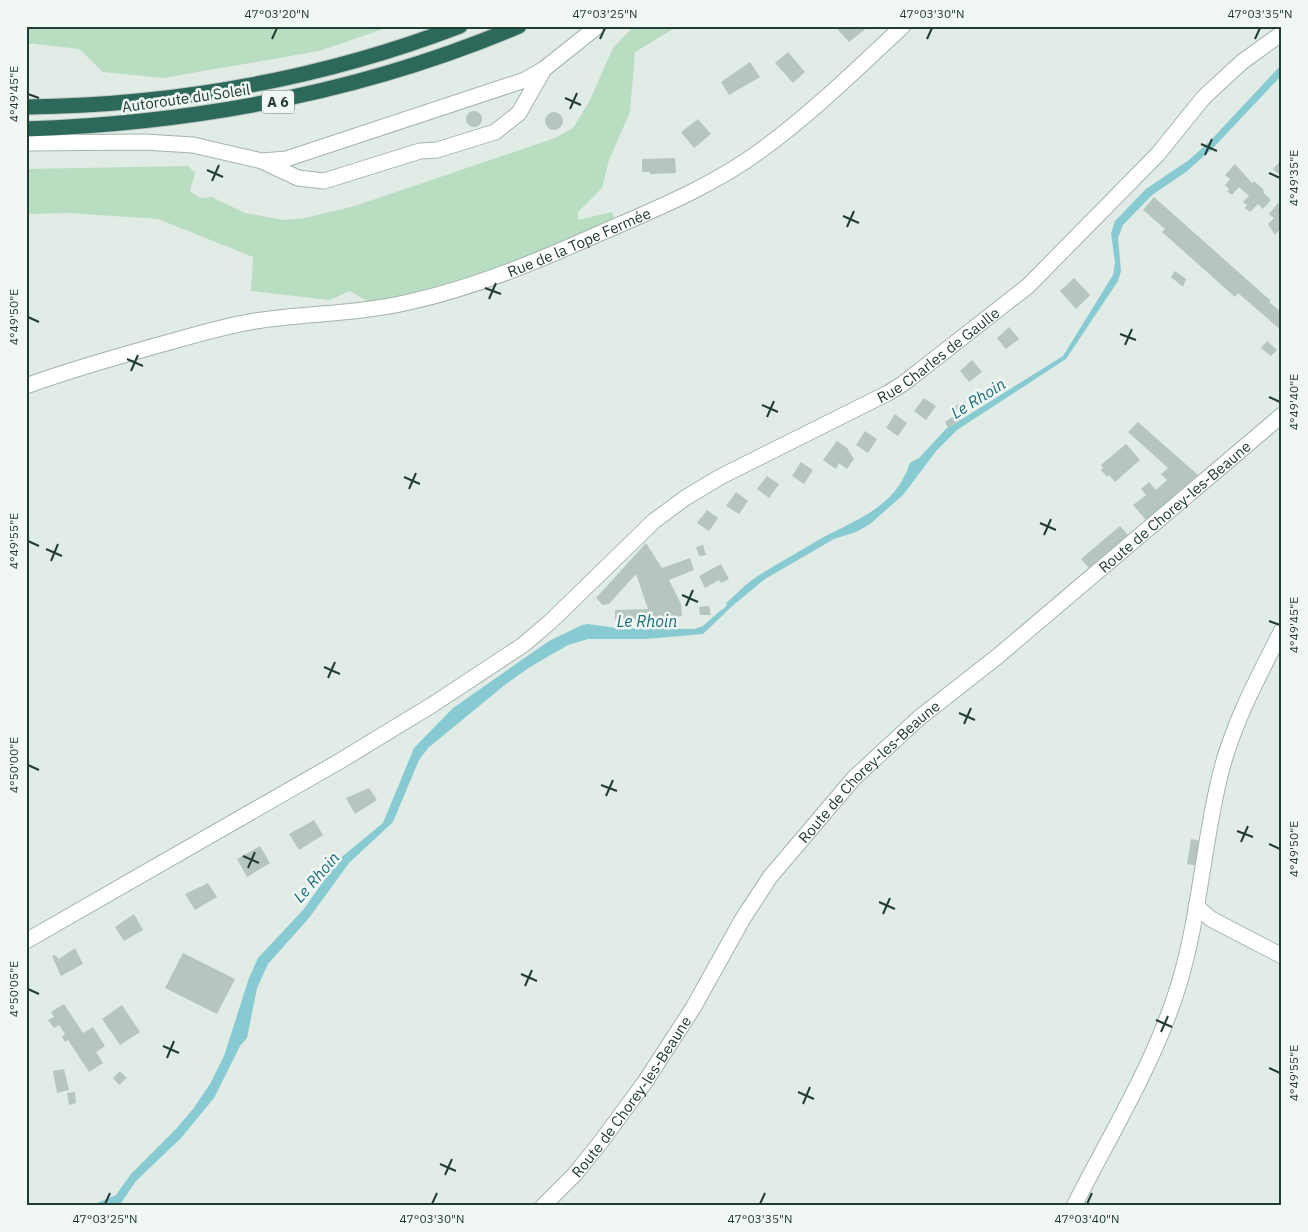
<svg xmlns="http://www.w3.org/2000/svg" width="1308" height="1232" viewBox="0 0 1308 1232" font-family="'IBM Plex Sans',sans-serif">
	<rect width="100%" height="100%" fill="#e1ece6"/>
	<path fill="#b9ddc1" d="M26 26H392L319 51 163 78 103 72 79 49 26 43Z
		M634 26H678L635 52 630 112 609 160 602 188 578 212V220L612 212 616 224 464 286 383 303 367 301 350 291 329 300 251 291 253 257 158 219 68 213 26 214V169L188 166 195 173 190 191 200 198 212 197 245 213 284 220 305 218 355 206 555 138 573 128 589 102 613 48Z"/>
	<path fill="#87cad2" d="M1282 64V75L1212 149 1186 172 1152 195 1123 225 1118 238 1121 271 1118 281 1066 359 957 430 937 450 903 495 870 524 856 532 834 539 765 579 730 608 726 603C736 595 744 585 755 578 773 566 792 556 810 545 850 520 893 513 910 463L919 458 946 429 1063 356 1113 275 1115 263 1111 233 1115 221 1146 189 1189 160 1210 141Z
		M721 610 725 613 703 634 646 639H588L568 645 530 667 506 684 428 748 419 760 393 822 349 863 309 918 268 964 257 988 247 1038 240 1046 214 1098 181 1138 136 1181 121 1203 117 1206H90L116 1195 131 1174 177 1128 193 1109 210 1084 224 1056 249 978 258 958 304 909 338 860 383 823 414 748 453 708 549 641 582 625 588 624 616 628 694 629 703 626Z"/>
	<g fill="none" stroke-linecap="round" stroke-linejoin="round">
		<path stroke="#87cad2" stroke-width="4" d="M721 614 732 603"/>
	</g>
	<path fill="#b6c6bf" d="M841 26H867L868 27 849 42 838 30Z
		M788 52 805 72 793 83 775 63Z
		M750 62 760 77 729 95 721 82Z
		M466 119a8 8 0 1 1 16 0a8 8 0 1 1-16 0Z
		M545 121a9 9 0 1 1 18 0a9 9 0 1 1-18 0Z
		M698 119 711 134 694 148 681 132Z
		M675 158 676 173 650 174V172H642V159Z
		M1282 159V177L1273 169Z
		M1235 164 1252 183 1254 181 1264 190 1263 192 1271 200 1263 209 1258 204 1250 212 1245 208 1247 205 1243 202 1249 196 1239 187 1232 195 1227 191 1229 189 1225 185 1230 179 1225 175Z
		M1154 197 1271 301 1269 302 1282 313V331L1238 293 1235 297 1162 232 1165 229 1143 210Z
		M1278 203 1282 206V227L1275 235 1268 224 1274 218 1269 214Z
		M1175 271 1186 279 1183 287 1171 277Z
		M1074 278 1090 295 1076 309 1060 291Z
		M1009 327 1019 339 1006 349 997 338Z
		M1267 341 1277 350 1271 356 1261 348Z
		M972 360 982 372 969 382 960 371Z
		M924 398 936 406 926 420 914 411Z
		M961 403 965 409 958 414 962 419 948 428 945 422 954 416 950 409Z
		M895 414 907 423 898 436 886 428Z
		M1138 422 1198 475 1146 520 1133 505 1146 495 1141 489 1149 482 1156 490 1167 480 1161 474 1168 468 1128 432Z
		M865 431 877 439 868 453 856 445Z
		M837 441 847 448 854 459 847 469 839 463 836 469 823 460Z
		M1126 444 1140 460 1115 482 1109 475 1107 477 1101 470 1103 468 1101 465Z
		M801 462 813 470 804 484 792 476Z
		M767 476 779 484 769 498 757 489Z
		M736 492 748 501 739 514 726 506Z
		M707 510 718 518 709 531 697 523Z
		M1120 526 1128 535 1089 568 1081 559Z
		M646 543 662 568 690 558 694 570 669 580 681 604 682 616 652 620H615V610L648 609 636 574 609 604 603 605 596 598Z
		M703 545 706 555 699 556 696 547Z
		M721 564 729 579 721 583 719 580 705 588 699 576Z
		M709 606 711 615H700L699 607Z
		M369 788 377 800 355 814 346 798Z
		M314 820 323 835 299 850 289 834Z
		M1191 839 1201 841 1198 866 1187 864Z
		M260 846 270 863 247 877 237 859Z
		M208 883 217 897 195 910 185 894Z
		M134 914 143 930 124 941 115 927Z
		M75 948 83 964 61 976 52 956 55 955 59 959Z
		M183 953 235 979 217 1014 165 988Z
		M64 1004 83 1033 93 1027 105 1046 96 1052 103 1063 89 1072 68 1040 65 1042 62 1037 65 1034 59 1025 54 1028 48 1020 54 1017 51 1012Z
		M122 1005 140 1032 120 1045 102 1019Z
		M64 1069 69 1090 57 1093 53 1071Z
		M120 1071 127 1078 119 1085 113 1078Z
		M75 1092 76 1103 69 1105 67 1093Z"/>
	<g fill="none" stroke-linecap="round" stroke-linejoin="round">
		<g stroke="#a4b4ad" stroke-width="17">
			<g id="minor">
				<path d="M26 143 144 142 193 145 262 161 298 178 324 181 420 151 437 150 495 132 519 113 544 69"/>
				<path d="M263 161 286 159 525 80 544 69 598 26"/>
				<path id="s1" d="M26 386C72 369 119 356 166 343 195 335 225 326 255 321 307 313 358 314 409 302 478 287 542 259 605 231 658 208 714 185 760 151 811 114 857 69 903 26"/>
				<path d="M1196 906 1211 919 1282 956"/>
				<path id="s2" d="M26 941 340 761 432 705 523 645 550 622 654 521 685 498 720 477 888 393 904 383 1028 286 1158 154 1204 97 1242 62 1282 33"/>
				<path id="s3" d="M543 1206 575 1174 600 1143 645 1082 693 1008 742 920 770 877 854 778 919 718 998 656 1282 415"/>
				<path d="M1074 1206C1111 1133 1155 1063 1179 984 1199 918 1203 847 1219 780 1231 727 1257 679 1282 630"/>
			</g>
		</g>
		<g stroke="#c1c8c6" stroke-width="17">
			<path id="highway" d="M26 107C174 105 322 79 460 26
				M26 129C196 123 361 93 519 26"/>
		</g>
		<use href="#minor" stroke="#fff" stroke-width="15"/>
		<use href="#highway" stroke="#2c695a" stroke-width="15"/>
	</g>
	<path fill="none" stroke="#213c34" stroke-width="2" d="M272 39 277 28M600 39 605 28M927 39 932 28M1255 39 1260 28M28 94 39 98M565 98 581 105M570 109 577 93M1201 144 1217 151M1205 155 1212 139M207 170 223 177M1269 173 1280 178M212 181 219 165M843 216 859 223M847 227 854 211M485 288 501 294M489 299 496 283M28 317 39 322M1120 334 1136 340M1125 345 1132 329M127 359 143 366M131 371 138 355M1269 397 1280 402M762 405 778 412M767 417 774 401M404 477 420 484M409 489 416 473M1040 523 1056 530M1044 535 1051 519M28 541 39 546M46 549 62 556M51 561 58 544M682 595 698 602M686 606 693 590M1269 621 1280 625M324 667 340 674M328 678 335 662M959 713 975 720M964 724 971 708M28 765 39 770M601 785 617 791M606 796 613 780M1237 831 1253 837M1241 842 1248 826M1269 844 1280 849M243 856 259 863M248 868 255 852M879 902 895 909M883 914 890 898M521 974 537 981M525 986 532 970M28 989 39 994M1156 1020 1172 1027M1161 1032 1168 1016M163 1046 179 1053M167 1058 174 1041M1269 1068 1280 1073M798 1092 814 1099M803 1104 810 1087M440 1164 456 1171M445 1175 452 1159M105 1204 110 1193M432 1204 437 1193M760 1204 765 1193M1087 1204 1092 1193"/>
	<g text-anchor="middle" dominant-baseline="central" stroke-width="5" stroke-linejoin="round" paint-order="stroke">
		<rect fill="#f1f8f4" stroke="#5f746e" stroke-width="1" x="262" y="90.5" width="32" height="23" rx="4"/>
		<g font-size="14" font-weight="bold" fill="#213c34">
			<text x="278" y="102">A 6</text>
		</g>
		<g font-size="15" fill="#213c34" stroke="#f1f8f4">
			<text transform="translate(186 98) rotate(-8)">Autoroute du Soleil</text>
			<text stroke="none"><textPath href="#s1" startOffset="574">Rue de la Tope Fermée</textPath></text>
			<text stroke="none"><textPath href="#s2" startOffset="1089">Rue Charles de Gaulle</textPath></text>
			<text stroke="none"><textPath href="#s3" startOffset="951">Route de Chorey-les-Beaune</textPath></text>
			<text stroke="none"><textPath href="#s3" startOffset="546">Route de Chorey-les-Beaune</textPath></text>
			<text stroke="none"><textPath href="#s3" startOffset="141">Route de Chorey-les-Beaune</textPath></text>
		</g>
		<g font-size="16" font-style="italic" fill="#1a6e79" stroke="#f1f8f4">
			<text transform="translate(978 398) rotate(-32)">Le Rhoin</text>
			<text x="647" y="621">Le Rhoin</text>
			<text transform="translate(316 877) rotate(-49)">Le Rhoin</text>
		</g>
	</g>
	<rect width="1308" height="1232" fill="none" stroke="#f1f8f4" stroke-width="55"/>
	<rect x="28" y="28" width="1252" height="1176" fill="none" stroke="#213c34" stroke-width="2"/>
	<g font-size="12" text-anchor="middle" fill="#213c34">
		<text x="277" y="18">47°03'20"N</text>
		<text x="605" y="18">47°03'25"N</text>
		<text x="932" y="18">47°03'30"N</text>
		<text x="1260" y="18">47°03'35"N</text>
		<text transform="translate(14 94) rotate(-90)" y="4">4°49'45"E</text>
		<text transform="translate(1294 178) rotate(-90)" y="4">4°49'35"E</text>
		<text transform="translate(14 317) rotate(-90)" y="4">4°49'50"E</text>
		<text transform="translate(1294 402) rotate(-90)" y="4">4°49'40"E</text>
		<text transform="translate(14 541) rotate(-90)" y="4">4°49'55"E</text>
		<text transform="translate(1294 625) rotate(-90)" y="4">4°49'45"E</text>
		<text transform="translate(14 765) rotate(-90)" y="4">4°50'00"E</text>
		<text transform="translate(1294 849) rotate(-90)" y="4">4°49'50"E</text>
		<text transform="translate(14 989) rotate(-90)" y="4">4°50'05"E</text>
		<text transform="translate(1294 1073) rotate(-90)" y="4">4°49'55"E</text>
		<text x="105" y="1223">47°03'25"N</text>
		<text x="432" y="1223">47°03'30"N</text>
		<text x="760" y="1223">47°03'35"N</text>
		<text x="1087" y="1223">47°03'40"N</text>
	</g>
</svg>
